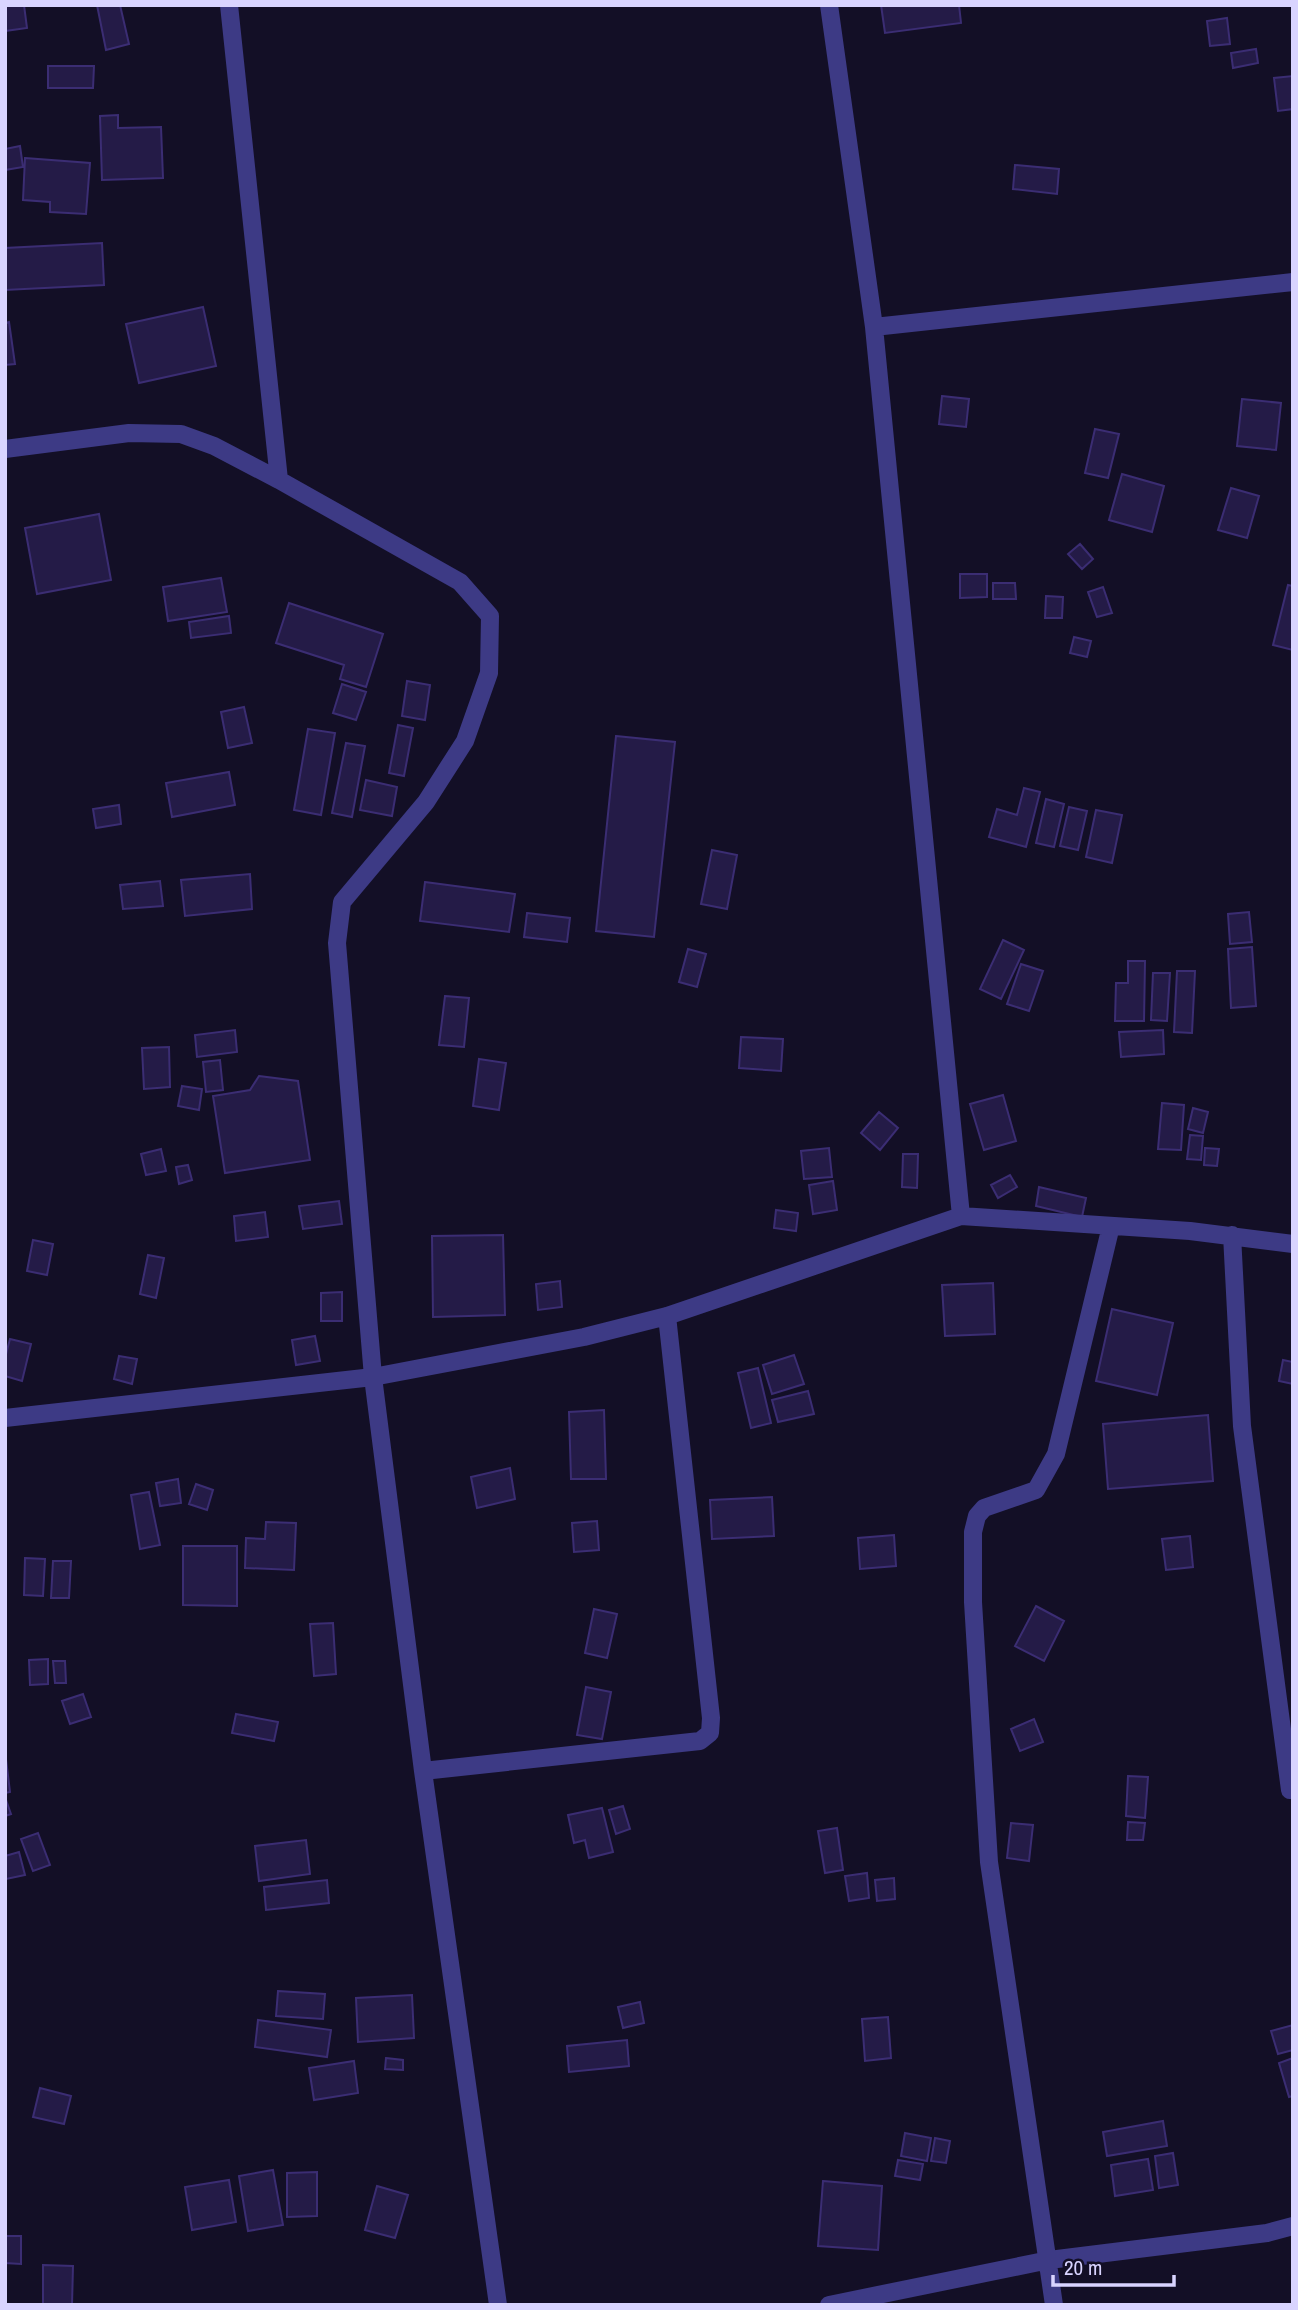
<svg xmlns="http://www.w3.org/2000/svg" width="1298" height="2310" viewBox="0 0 1298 2310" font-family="'Archivo Narrow',sans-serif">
	<rect width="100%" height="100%" fill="#130f26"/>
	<path fill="#241b47" stroke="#3b2d73" stroke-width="2" d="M5 5H24L27 28 5 31Z
		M97 5H120L129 44 106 50Z
		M881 5H959L961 23 885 33Z
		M881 5H959L961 23 885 33Z
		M1227 18 1230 44 1210 46 1207 21Z
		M1256 49 1258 63 1233 68 1231 53Z
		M48 66H94L93 88H48Z
		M1293 76V109L1278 111 1274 78Z
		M118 115V128L161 127 163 178 102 180 100 116Z
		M20 146 23 167 5 170V149Z
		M25 158 90 163 86 214 50 212V202L23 200Z
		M1015 165 1059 169 1057 194 1013 189Z
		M1015 165 1059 169 1057 194 1013 189Z
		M102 243 104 285 5 290V248Z
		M203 307 216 366 139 383 126 324Z
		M9 322 15 364 5 365V323Z
		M942 396 969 399 966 427 939 424Z
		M942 396 969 399 966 427 939 424Z
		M1242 399 1281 403 1276 450 1237 446Z
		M1095 429 1119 434 1108 478 1085 473Z
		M1122 474 1164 486 1152 532 1109 520Z
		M1231 488 1259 496 1247 538 1218 530Z
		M99 514 111 580 37 594 25 528Z
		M1080 544 1093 559 1082 569 1068 554Z
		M960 574H987V597L960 598Z
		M960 574H987V597L960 598Z
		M221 578 227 612 168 621 163 587Z
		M993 583H1015L1016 599H993Z
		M1288 585 1293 586V650L1273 645Z
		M1103 587 1112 613 1097 617 1088 592Z
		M1046 596 1063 597 1062 618H1045Z
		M289 603 383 634 366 687 340 679 344 665 276 643Z
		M229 616 231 633 191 638 189 622Z
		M1074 637 1091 641 1087 657 1070 653Z
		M407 681 430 685 425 720 402 716Z
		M342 684 366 692 356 720 333 713Z
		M244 707 252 743 228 748 221 712Z
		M398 725 413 728 404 776 389 773Z
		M308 729 335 733 321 815 294 810Z
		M616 736 675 742 654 937 596 931Z
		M346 743 365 746 352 817 332 813Z
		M229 772 235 805 172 817 166 783Z
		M366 780 397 787 392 816 360 810Z
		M1024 788 1040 792 1026 847 989 837 997 809 1017 815Z
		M1046 799 1064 804 1054 847 1036 843Z
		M119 805 121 824 96 828 93 809Z
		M1069 807 1087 811 1078 850 1060 846Z
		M1096 810 1122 815 1112 863 1086 857Z
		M712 850 737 855 727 909 701 904Z
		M250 874 252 909 185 916 181 880Z
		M160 881 163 906 123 909 120 885Z
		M425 882 515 894 509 932 420 921Z
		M1249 912 1252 942 1230 944 1228 914Z
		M527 913 570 918 567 942 524 937Z
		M1003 940 1024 950 1001 999 980 989Z
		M1252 947 1256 1006 1231 1008 1228 949Z
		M688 949 706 954 697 987 679 982Z
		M1128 961H1145L1144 1021H1115L1116 983H1128Z
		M1021 964 1043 971 1029 1011 1007 1004Z
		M1177 971H1195L1192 1033 1174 1032Z
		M1153 973H1170L1167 1021 1151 1020Z
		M445 996 469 998 464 1047 439 1045Z
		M235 1030 237 1052 197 1057 195 1035Z
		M1163 1030 1164 1054 1121 1057 1119 1032Z
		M741 1037 783 1039 781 1071 739 1068Z
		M169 1047 170 1087 144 1089 142 1048Z
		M479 1059 506 1063 499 1110 473 1106Z
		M220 1060 223 1090 206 1092 203 1062Z
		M259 1076 298 1081 310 1160 225 1173 213 1096 250 1090Z
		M182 1086 202 1089 199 1110 178 1106Z
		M1003 1095 1016 1141 984 1150 970 1104Z
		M1162 1103 1184 1105 1181 1150 1158 1149Z
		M1193 1108 1208 1112 1203 1133 1188 1129Z
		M879 1112 898 1128 880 1150 861 1133Z
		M1190 1135 1203 1136 1201 1160 1187 1159Z
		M829 1148 832 1177 804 1179 801 1151Z
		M1205 1148 1219 1149 1217 1166 1204 1165Z
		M161 1149 166 1171 146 1175 141 1154Z
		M903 1154H918L917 1188 902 1187Z
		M188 1165 192 1180 179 1184 176 1167Z
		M1010 1175 1017 1187 998 1198 991 1185Z
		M833 1181 837 1210 813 1214 809 1185Z
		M1039 1187 1086 1198 1082 1217 1036 1206Z
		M339 1201 342 1224 303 1229 299 1206Z
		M776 1210 798 1213 796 1231 774 1228Z
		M265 1212 268 1237 236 1241 234 1216Z
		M503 1235 505 1315 433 1317 432 1236Z
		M33 1240 53 1244 47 1275 27 1271Z
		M148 1255 164 1258 156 1298 140 1294Z
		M560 1281 562 1307 538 1310 536 1284Z
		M993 1283 995 1334 945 1336 942 1285Z
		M342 1292V1321H321V1293Z
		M1112 1309 1173 1323 1157 1395 1096 1381Z
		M315 1336 320 1361 296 1365 292 1340Z
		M10 1339 31 1344 22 1381 5 1376V1358Z
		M794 1355 804 1384 772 1394 763 1365Z
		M119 1356 137 1359 132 1384 114 1379Z
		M1283 1360 1293 1362V1384L1279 1381Z
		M758 1368 771 1423 751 1428 738 1373Z
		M808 1391 814 1414 778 1422 772 1400Z
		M604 1410 606 1479H571L569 1412Z
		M1208 1415 1213 1481 1108 1489 1103 1424Z
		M510 1468 515 1499 477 1508 471 1477Z
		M178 1479 181 1503 160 1506 156 1483Z
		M196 1484 213 1490 207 1510 189 1504Z
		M149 1492 160 1545 140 1549 131 1495Z
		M772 1497 774 1536 712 1539 710 1500Z
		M597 1521 599 1550 574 1552 572 1523Z
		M266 1522 296 1523 294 1570 245 1568 246 1538 265 1539Z
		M894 1535 896 1566 860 1569 858 1538Z
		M1190 1536 1193 1567 1166 1570 1162 1539Z
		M183 1546H237V1606L183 1605Z
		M25 1558 45 1559 43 1596 24 1595Z
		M53 1561H71L69 1598H51Z
		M1036 1606 1064 1621 1044 1661 1015 1646Z
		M594 1609 617 1614 607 1658 585 1653Z
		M333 1623 336 1674 314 1676 310 1624Z
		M48 1659V1684L30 1685 29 1660Z
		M53 1661H65L66 1683H55Z
		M586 1687 611 1692 602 1739 577 1735Z
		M83 1694 91 1717 70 1724 62 1701Z
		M236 1714 278 1722 274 1741 232 1733Z
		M1034 1719 1043 1742 1020 1751 1011 1729Z
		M6 1759 10 1792 5 1793V1759Z
		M1128 1776 1148 1777 1145 1818 1126 1816Z
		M5 1797 11 1814 5 1816Z
		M623 1806 630 1829 616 1834 609 1810Z
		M602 1808 613 1852 589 1858 585 1840 574 1843 568 1815Z
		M1128 1822 1145 1823 1143 1840H1127Z
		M1011 1823 1033 1825 1029 1861 1007 1858Z
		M837 1828 843 1870 825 1873 818 1831Z
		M38 1833 50 1865 33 1871 21 1839Z
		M306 1840 310 1874 259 1881 255 1846Z
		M19 1852 25 1875 6 1879 5 1856Z
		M867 1873 869 1898 849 1901 845 1876Z
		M894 1878 895 1899 877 1901 875 1880Z
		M327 1880 329 1903 266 1910 264 1887Z
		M278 1991 325 1994 323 2019 276 2016Z
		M412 1995 414 2038 358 2042 356 1998Z
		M640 2002 644 2023 623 2028 618 2007Z
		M888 2017 891 2058 865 2061 862 2019Z
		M258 2020 331 2030 327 2057 255 2047Z
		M1293 2025V2050L1278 2054 1271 2031Z
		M627 2040 629 2066 569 2072 567 2046Z
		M386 2058 403 2060V2070L385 2069Z
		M1293 2058V2096L1289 2097 1279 2063Z
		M354 2061 358 2093 314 2100 309 2068Z
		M40 2088 71 2096 64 2124 33 2117Z
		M1163 2121 1167 2146 1107 2156 1103 2132Z
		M905 2133 931 2138 927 2161 901 2156Z
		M935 2138 950 2141 946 2163 931 2161Z
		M1173 2153 1178 2185 1159 2188 1155 2156Z
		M1148 2159 1153 2190 1115 2196 1111 2165Z
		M898 2160 923 2164 920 2180 895 2176Z
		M273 2170 283 2225 248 2231 239 2176Z
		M317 2172V2216L287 2217V2173Z
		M229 2180 236 2222 192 2230 185 2187Z
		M823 2181 882 2186 878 2250 818 2246Z
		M377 2186 408 2195 395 2238 365 2230Z
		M5 2236H21V2264L5 2263Z
		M43 2265 73 2266 72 2305H43Z"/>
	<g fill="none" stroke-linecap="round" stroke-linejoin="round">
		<path stroke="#3d3a85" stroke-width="18" d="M229 5 279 480 460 582 490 616 489 673 465 741 426 802 342 902 337 943 373 1377 423 1771 498 2305
			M829 5 874 327 961 1216
			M874 327 1293 282
			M5 449 129 433 181 434 214 446 279 480
			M1232 1235 1242 1426 1290 1790
			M5 1418 373 1377 584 1337 667 1316 961 1216 1190 1231 1293 1244
			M423 1771 700 1741 710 1733 711 1718 667 1316
			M829 2305 1049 2260 1267 2233 1293 2226
			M1054 2305 989 1862 973 1602V1532L977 1516 984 1508 1036 1490 1056 1454 1111 1226"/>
	</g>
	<rect width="1298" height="2310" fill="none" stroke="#d9d4ff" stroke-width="14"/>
	<path d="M1053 2275v10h121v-10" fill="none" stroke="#d9d4ff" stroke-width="3.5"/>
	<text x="1064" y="2275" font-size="21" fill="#d9d4ff" stroke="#130f26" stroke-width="5" paint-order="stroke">20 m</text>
</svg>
